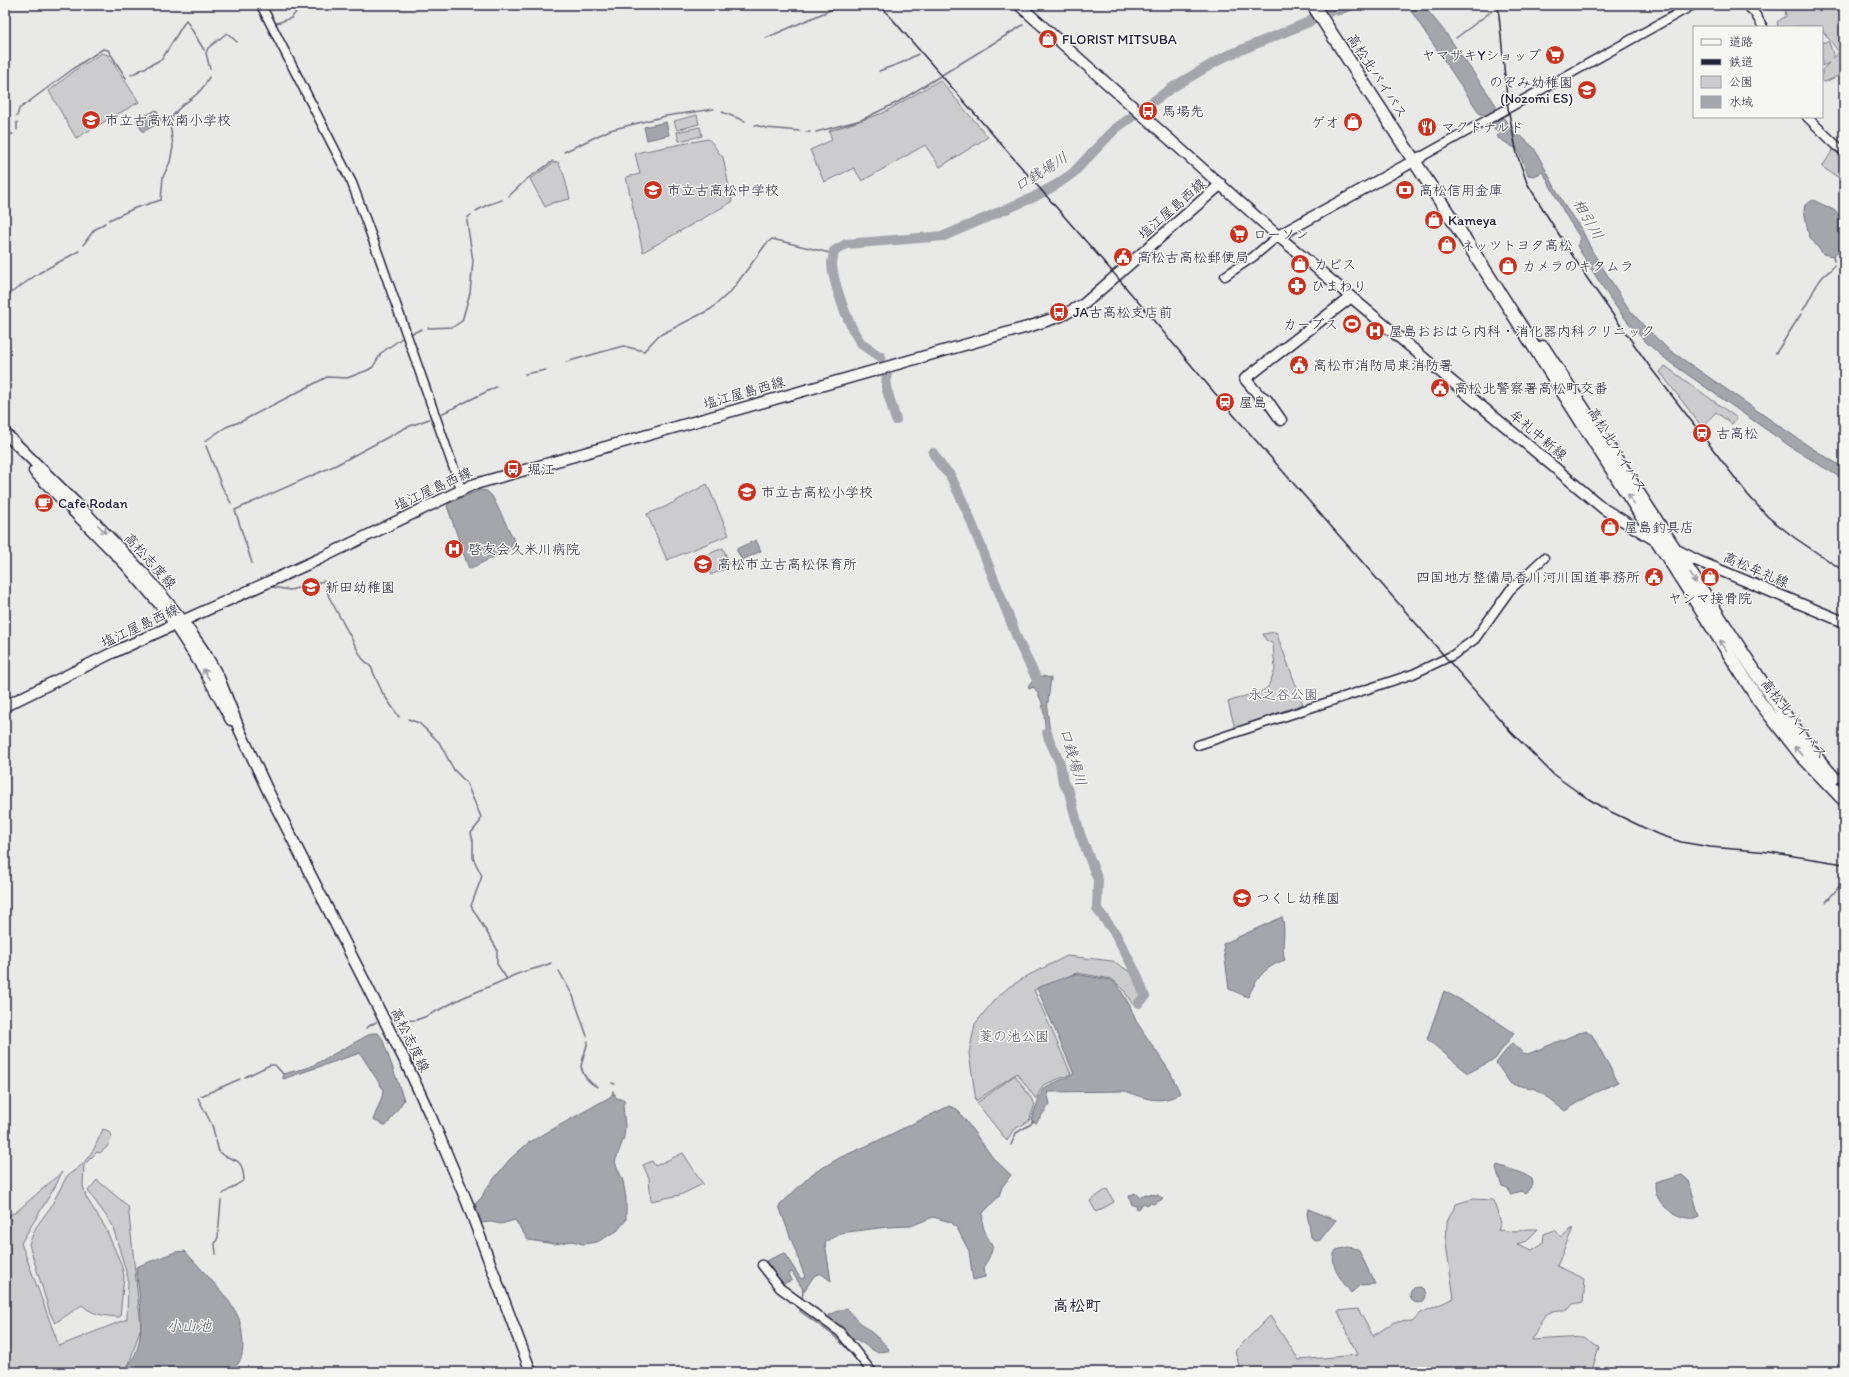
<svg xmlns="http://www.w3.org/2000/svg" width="1849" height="1377" viewBox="0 0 1849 1377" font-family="Itim,'Klee One',sans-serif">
	<rect width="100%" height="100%" fill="#e9e9e7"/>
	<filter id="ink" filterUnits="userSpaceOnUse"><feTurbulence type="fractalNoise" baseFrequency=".025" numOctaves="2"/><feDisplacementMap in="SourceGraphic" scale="8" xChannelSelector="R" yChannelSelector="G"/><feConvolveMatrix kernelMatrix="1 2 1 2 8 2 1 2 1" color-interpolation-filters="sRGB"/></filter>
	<g filter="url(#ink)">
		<path fill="#ccccce" stroke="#777784" d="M1784 5H1844V79L1838 76 1825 82 1822 81V70L1829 63 1822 66V42H1829L1833 54V59L1839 52 1822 30V27C1810 25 1792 27 1778 27L1777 22 1786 16Z
			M102 53 108 55 139 102 76 138 49 91 78 68Z
			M940 80 988 137 940 167 925 145 862 181 854 168 824 182 810 150 832 140 829 131 883 113Z
			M697 115 699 124 677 130 674 121Z
			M700 127 702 136 679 141 677 132Z
			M708 139C715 144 716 151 723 157L732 202 643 252 626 177 640 174 635 153Z
			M1833 150 1844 158V181L1822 167Z
			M558 162 564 175 570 199 552 203 545 207 530 179 553 163Z
			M1665 366 1737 418 1732 424 1716 412 1702 427 1660 372Z
			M707 484 729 535 667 560 647 514 665 507Z
			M723 548 730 566 711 575 704 556Z
			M1276 632 1303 704 1235 728 1228 702 1248 695H1257L1268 687 1275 670 1273 644 1266 640 1263 634Z
			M1067 956 1113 961 1132 973 1142 998 1133 1005 1123 989 1112 979 1077 973 1034 990 1071 1074 1043 1085 1036 1099 1017 1073 976 1101 969 1053 975 1024 995 999 1009 987 1029 975Z
			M1015 1075 1035 1104 1029 1121 1013 1130 1007 1141 977 1103Z
			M103 1129 108 1131 112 1136 107 1147 100 1153 97 1152 84 1165 83 1185 86 1197 106 1229 121 1264 124 1276 120 1317C104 1316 93 1315 82 1305L55 1323 50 1313 29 1244 36 1227 50 1208 67 1176 83 1164 94 1149Z
			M683 1153 703 1184 680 1195 651 1201 649 1178 643 1165 652 1161 655 1166Z
			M62 1172 56 1185 21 1243 59 1346 127 1319 128 1278 112 1224 88 1191 97 1180 128 1206 141 1327 129 1364 121 1372H5V1217L16 1212Z
			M1107 1189 1114 1202 1096 1212 1090 1201Z
			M1473 1199 1493 1200 1501 1223 1498 1230 1516 1232 1528 1229H1538L1526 1241 1517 1244 1532 1250 1543 1243 1544 1234 1555 1230 1561 1237 1573 1228 1557 1266 1585 1279 1583 1302 1573 1304 1568 1310C1542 1309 1542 1319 1532 1340L1584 1337 1599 1348 1591 1372H1241L1235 1351 1270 1316 1299 1360 1357 1355 1338 1311 1358 1309 1373 1336 1394 1322 1412 1321 1421 1313 1454 1298 1446 1244 1447 1222 1456 1204Z"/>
		<path fill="#a5a5ac" stroke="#71717f" d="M1331 5H1366L1337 15Z
			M1407 5H1423L1445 32 1496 105V109L1519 137 1521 136 1534 148 1566 208 1582 230 1592 251 1629 309 1646 328 1668 349 1810 447 1844 468V480L1794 449 1671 363C1626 330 1606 292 1577 246L1581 239 1565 214 1543 172 1534 176 1528 175 1518 150 1498 138 1497 132 1485 115 1480 114 1476 108Z
			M156 110 162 121 143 132 136 121Z
			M666 122 669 135 647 140 644 127Z
			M1813 200C1844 215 1844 211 1844 246L1833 256 1823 254 1809 236 1804 210 1805 205Z
			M480 490 487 491 492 496 517 546 469 569 447 506 449 503Z
			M756 540 761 551 742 560 736 549Z
			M1037 675 1051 678 1047 709 1052 748C1043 733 1046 723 1043 708 1042 700 1038 694 1034 687L1029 689 1028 687Z
			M1282 917C1287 934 1280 945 1285 960 1264 967 1257 978 1248 997L1229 989 1223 944Z
			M1074 974 1111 980 1117 984 1130 1006 1136 1021 1170 1072 1180 1093C1164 1105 1143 1099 1126 1091L1047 1092 1050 1104 1036 1123 1031 1120 1043 1088 1074 1074 1037 988Z
			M1444 991 1483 1012 1514 1033 1495 1059 1468 1073 1427 1039Z
			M1586 1030 1592 1035 1618 1082 1592 1094 1565 1111 1536 1089 1511 1084 1496 1063 1512 1043 1523 1053 1528 1054Z
			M372 1033H378L382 1038 404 1100 386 1126 373 1120 382 1097 383 1089 360 1053 283 1079V1074L310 1067Z
			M612 1094H615V1097L625 1101 623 1105 625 1127 624 1137 615 1162 623 1181 626 1198V1220L617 1231 597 1242 583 1244 572 1241 555 1244 528 1240 515 1220 501 1224 491 1222 481 1223 475 1204 482 1197 485 1190 509 1160 528 1143 610 1097Z
			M949 1106 957 1109 993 1158 1011 1175 1002 1187 999 1196 983 1213C983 1217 982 1222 983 1226 989 1248 1000 1240 984 1266L985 1277 973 1280 969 1251 957 1228 951 1222 933 1217 911 1226 887 1227 840 1233 825 1243 831 1281 820 1273 814 1276 804 1291 792 1272 789 1274 792 1280 783 1284 766 1261 784 1253 801 1279 805 1277 779 1206 812 1174 841 1157 871 1144Z
			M1497 1165 1522 1173 1532 1179 1533 1184 1525 1194 1521 1191 1510 1194 1508 1188 1502 1186 1496 1169Z
			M1682 1175 1689 1181 1699 1216C1687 1223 1667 1212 1660 1201 1656 1196 1655 1189 1655 1183Z
			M1135 1193 1139 1197 1146 1194 1158 1195 1163 1199 1153 1204 1151 1203 1146 1205 1145 1203 1142 1204 1140 1208 1136 1209 1137 1206 1132 1205 1129 1196Z
			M1308 1209 1336 1220 1320 1240 1316 1241 1311 1237 1307 1213Z
			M1348 1247 1354 1248 1359 1251 1375 1284 1360 1285 1351 1293C1343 1282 1327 1264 1336 1250Z
			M185 1251C200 1269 231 1298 239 1319 242 1327 242 1335 243 1343 243 1357 240 1364 230 1372H125V1369C150 1345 139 1298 136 1267L175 1252Z
			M1410 1295a8 8 0 1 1 16 0a8 8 0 1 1-16 0Z
			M847 1309C859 1324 876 1334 889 1349L888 1351 876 1352 856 1339 854 1340 826 1317 840 1310Z"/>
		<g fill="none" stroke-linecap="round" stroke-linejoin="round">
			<path stroke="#71717f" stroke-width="1.5" d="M1501 6 1502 5
				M274 24 291 18 302 5
				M766 38 842 5
				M1456 38 1492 11
				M210 69 206 53 208 48 227 33 237 42
				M879 71 901 63 918 54
				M131 75 162 59 186 20 204 50
				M722 112 745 121
				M17 116 19 109 77 66 103 49 108 50 126 78
				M755 125 766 128 800 131
				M17 130V122
				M806 132H810
				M816 132 861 120 898 102 1023 25
				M5 135 13 134
				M564 152 610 130 666 116 714 109
				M509 196 527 179 553 161
				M476 211 487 205 502 200
				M109 220 135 208 161 200 163 177 170 162 173 147 170 123C177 101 199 101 209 77
				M83 245 94 230 105 223
				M1833 256 1834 261
				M8 295 39 273 79 251
				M1803 310C1810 300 1813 289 1821 279 1825 273 1832 271 1834 265
				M428 328 453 327 462 321 470 293 473 261 467 221 468 217 471 215
				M410 334 422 329
				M1776 353 1801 314
				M566 362 623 346 644 351 658 336 711 309 732 290 766 244 772 239 834 254
				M525 374 546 370
				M441 414 496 387
				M205 441 226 427 242 421 327 377 347 378 368 370 373 367 381 353 402 338
				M206 446 222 487 231 503
				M252 563 235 510 336 465 405 428 429 419
				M272 587 290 590 324 581 329 597 362 658 371 667 382 692 399 717
				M1826 902 1844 881
				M559 971 573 996 587 1036
				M507 979C518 971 536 970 551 963
				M394 1021 416 1020 427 1016 462 998 507 979 497 964V949L471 906 482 876 473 858V841L471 833 480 822 481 817 466 782 454 770 439 742 419 723 408 719
				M366 1028 376 1022
				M588 1041 581 1066C583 1077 589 1083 598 1087
				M245 1077 270 1065H275L283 1074
				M612 1083 615 1084
				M613 1094V1091
				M201 1096 240 1079
				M198 1098 212 1125 219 1152C233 1164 242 1153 244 1180L223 1194
				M1011 1145 1016 1133 1031 1124 1033 1121
				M216 1254 215 1244 218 1237 221 1200
				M802 1301 803 1289
				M801 1306 800 1311 833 1335 849 1350"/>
			<path stroke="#a5a5ac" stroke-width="10" d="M881 357C875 353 868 349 863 345 850 332 833 282 832 264 832 260 834 255 834 251L846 244 944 236 1034 197 1056 185 1073 173 1115 129 1173 87 1224 57 1309 22 1313 18 1347 5
				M887 372 886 387 896 420
				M933 453 942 467 950 475 967 511 1020 645 1041 688
				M1047 732 1049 739 1060 763 1063 782 1069 792 1080 834 1098 880 1097 909 1115 933 1137 975 1145 997 1139 1003"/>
			<g stroke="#22223b" stroke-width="11">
				<path id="minor" d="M261 5 352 183 380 259 461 489
					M1746 5 1754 12 1763 27
					M1807 117 1836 145 1844 151
					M1421 157 1693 5
					M1225 276 1253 257 1278 236
					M1198 745 1413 674 1453 655 1475 639 1510 590 1544 558
					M762 1265 780 1288 840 1332 872 1372"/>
			</g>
			<g stroke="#22223b" stroke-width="13">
				<path id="major" d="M1019 5 1278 236 1351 297 1604 509 1658 542
					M1278 236 1421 157
					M1281 420 1267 400 1258 394 1245 379 1351 297
					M5 433 83 510 147 577 183 621 205 653 219 678 240 731 267 789 405 1061 431 1117 467 1202 531 1372
					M34 471 126 565 167 613 204 670 231 720
					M1673 548 1698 561 1844 622
					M5 706 112 653 319 559 472 485 1031 326 1061 316 1084 304 1221 184"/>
			</g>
			<g stroke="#22223b" stroke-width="15">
				<path id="highway" d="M1313 5 1494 284 1759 701 1801 755 1844 800
					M1543 347 1767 690 1810 750 1834 778"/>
			</g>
			<use href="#minor" stroke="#f6f6f2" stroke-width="8"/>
			<use href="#major" stroke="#f6f6f2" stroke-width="10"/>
			<use href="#highway" stroke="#f6f6f2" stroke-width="12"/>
			<path stroke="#22223b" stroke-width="1.5" d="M880 5 1117 277 1224 404 1511 732 1554 775 1578 792 1603 808 1655 833 1681 842 1710 847 1769 852 1844 864
				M1498 5 1508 108 1517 154 1527 183 1551 222 1587 278 1650 367 1748 495 1768 517 1795 538 1844 571"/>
		</g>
		<defs><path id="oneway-shaft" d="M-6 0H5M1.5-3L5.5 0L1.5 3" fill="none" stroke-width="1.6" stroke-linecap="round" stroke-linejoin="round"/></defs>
		<g stroke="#9797a0">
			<use href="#oneway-shaft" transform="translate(1631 499) rotate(-122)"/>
			<use href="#oneway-shaft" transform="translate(102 529) rotate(46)"/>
			<use href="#oneway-shaft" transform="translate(1693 578) rotate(58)"/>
			<use href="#oneway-shaft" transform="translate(1723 645) rotate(-122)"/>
			<use href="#oneway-shaft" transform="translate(206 674) rotate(-120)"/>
			<use href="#oneway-shaft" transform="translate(1798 751) rotate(-131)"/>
		</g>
	</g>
	<defs>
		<g id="shop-disc" transform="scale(1)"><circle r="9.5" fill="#c8321e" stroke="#f6f6f2"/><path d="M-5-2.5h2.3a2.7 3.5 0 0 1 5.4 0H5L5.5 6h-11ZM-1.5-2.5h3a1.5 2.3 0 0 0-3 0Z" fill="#fff"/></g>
		<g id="supermarket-disc" transform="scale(1)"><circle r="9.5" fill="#c8321e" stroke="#f6f6f2"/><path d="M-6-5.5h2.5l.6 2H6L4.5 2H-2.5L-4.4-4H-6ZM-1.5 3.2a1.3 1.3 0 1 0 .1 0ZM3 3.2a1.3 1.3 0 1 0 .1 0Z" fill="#fff"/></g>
		<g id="school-disc" transform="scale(1)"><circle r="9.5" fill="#c8321e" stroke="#f6f6f2"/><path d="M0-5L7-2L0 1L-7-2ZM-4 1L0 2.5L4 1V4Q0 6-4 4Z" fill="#fff"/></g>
		<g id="bus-disc" transform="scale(1)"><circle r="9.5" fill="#c8321e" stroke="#f6f6f2"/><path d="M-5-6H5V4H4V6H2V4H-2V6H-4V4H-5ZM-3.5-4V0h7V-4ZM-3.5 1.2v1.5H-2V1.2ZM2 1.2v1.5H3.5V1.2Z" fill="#fff"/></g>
		<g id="restaurant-disc" transform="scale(1)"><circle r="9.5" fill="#c8321e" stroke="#f6f6f2"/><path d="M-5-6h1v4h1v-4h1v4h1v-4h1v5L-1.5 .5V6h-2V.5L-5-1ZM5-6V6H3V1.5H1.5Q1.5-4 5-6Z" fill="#fff"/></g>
		<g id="bank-disc" transform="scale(1)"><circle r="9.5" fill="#c8321e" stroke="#f6f6f2"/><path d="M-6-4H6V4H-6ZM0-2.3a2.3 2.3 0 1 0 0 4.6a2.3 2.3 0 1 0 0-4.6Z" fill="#fff"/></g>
		<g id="civic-disc" transform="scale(1)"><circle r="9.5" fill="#c8321e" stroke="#f6f6f2"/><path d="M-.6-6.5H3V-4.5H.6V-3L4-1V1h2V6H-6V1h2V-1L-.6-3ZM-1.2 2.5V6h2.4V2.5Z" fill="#fff"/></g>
		<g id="pharmacy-disc" transform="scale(1)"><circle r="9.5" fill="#c8321e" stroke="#f6f6f2"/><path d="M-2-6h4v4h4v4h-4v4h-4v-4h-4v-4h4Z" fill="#fff"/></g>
		<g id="stadium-disc" transform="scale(1)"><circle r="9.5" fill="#c8321e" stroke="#f6f6f2"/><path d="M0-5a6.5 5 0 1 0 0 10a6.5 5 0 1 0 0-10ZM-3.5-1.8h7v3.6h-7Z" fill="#fff"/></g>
		<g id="hospital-disc" transform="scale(1)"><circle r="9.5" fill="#c8321e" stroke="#f6f6f2"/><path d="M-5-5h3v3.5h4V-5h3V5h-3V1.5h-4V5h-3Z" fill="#fff"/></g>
		<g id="station-disc" transform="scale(1)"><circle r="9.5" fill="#c8321e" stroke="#f6f6f2"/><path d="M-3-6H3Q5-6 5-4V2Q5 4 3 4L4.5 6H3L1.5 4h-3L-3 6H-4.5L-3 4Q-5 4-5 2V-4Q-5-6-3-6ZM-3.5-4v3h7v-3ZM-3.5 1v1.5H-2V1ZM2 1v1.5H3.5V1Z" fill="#fff"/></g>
		<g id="cafe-disc" transform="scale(1)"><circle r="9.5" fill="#c8321e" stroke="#f6f6f2"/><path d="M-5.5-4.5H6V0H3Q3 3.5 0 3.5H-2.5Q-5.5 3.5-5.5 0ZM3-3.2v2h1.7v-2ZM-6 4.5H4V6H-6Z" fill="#fff"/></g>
	</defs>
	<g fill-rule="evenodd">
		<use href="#shop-disc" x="1048" y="39"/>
		<use href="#supermarket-disc" x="1555" y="55"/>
		<use href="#school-disc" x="1587" y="90"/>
		<use href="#bus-disc" x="1148" y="111"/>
		<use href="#school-disc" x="91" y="120"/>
		<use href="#shop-disc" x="1353" y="122"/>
		<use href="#restaurant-disc" x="1427" y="127"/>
		<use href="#school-disc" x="653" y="190"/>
		<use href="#bank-disc" x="1405" y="190"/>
		<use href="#shop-disc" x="1434" y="220"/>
		<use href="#supermarket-disc" x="1239" y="234"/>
		<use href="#shop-disc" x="1447" y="245"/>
		<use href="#civic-disc" x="1123" y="257"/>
		<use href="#shop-disc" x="1300" y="264"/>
		<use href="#shop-disc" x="1508" y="266"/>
		<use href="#pharmacy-disc" x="1297" y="286"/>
		<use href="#bus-disc" x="1059" y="312"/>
		<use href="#stadium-disc" x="1352" y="324"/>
		<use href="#hospital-disc" x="1375" y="331"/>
		<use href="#civic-disc" x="1299" y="365"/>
		<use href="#civic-disc" x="1440" y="388"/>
		<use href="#station-disc" x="1225" y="402"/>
		<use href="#station-disc" x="1702" y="433"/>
		<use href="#bus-disc" x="513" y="469"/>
		<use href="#school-disc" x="747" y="492"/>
		<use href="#cafe-disc" x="44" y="503"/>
		<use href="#shop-disc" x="1610" y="527"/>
		<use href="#hospital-disc" x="454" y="549"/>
		<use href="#school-disc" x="703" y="564"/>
		<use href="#civic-disc" x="1654" y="577"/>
		<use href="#shop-disc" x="1710" y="577"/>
		<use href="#school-disc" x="311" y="587"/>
		<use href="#school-disc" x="1242" y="898"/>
	</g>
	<g text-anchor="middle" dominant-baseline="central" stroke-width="3" stroke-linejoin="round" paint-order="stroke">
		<g font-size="14" fill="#22223b" stroke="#f6f6f2" text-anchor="start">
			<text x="1062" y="39">FLORIST MITSUBA</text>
			<text x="1541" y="55" text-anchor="end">ヤマザキYショップ</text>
			<text x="1573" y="82" text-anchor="end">のぞみ幼稚園<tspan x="1573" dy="16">(Nozomi ES)</tspan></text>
			<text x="1162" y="111">馬場先</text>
			<text x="105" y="120">市立古高松南小学校</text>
			<text x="1339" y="122" text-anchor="end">ゲオ</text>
			<text x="1441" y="127">マクドナルド</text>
			<text x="667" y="190">市立古高松中学校</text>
			<text x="1419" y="190">高松信用金庫</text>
			<text x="1448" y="220">Kameya</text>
			<text x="1253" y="234">ローソン</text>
			<text x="1461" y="245">ネッツトヨタ高松</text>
			<text x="1137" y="257">高松古高松郵便局</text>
			<text x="1314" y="264">カピス</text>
			<text x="1522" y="266">カメラのキタムラ</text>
			<text x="1311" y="286">ひまわり</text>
			<text x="1073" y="312">JA古高松支店前</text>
			<text x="1338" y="324" text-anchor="end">カーブス</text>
			<text x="1389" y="331">屋島おおはら内科・消化器内科クリニック</text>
			<text x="1313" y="365">高松市消防局東消防署</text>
			<text x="1454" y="388">高松北警察署高松町交番</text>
			<text x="1239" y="402">屋島</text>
			<text x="1716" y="433">古高松</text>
			<text x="527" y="469">堀江</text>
			<text x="761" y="492">市立古高松小学校</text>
			<text x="58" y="503">Cafe Rodan</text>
			<text x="1624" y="527">屋島釣具店</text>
			<text x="468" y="549">啓友会久米川病院</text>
			<text x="717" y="564">高松市立古高松保育所</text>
			<text x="1640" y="577" text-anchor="end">四国地方整備局香川河川国道事務所</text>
			<text x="325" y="587">新田幼稚園</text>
			<text x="1710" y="598" text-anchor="middle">ヤシマ接骨院</text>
			<text x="1256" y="898">つくし幼稚園</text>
		</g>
		<g font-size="14" fill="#22223b" stroke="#f6f6f2">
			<text transform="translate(1377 76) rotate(57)">高松北バイパス</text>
			<text transform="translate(1172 209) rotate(-41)">塩江屋島西線</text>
			<text transform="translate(744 393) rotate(-16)">塩江屋島西線</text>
			<text transform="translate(1538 435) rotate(40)">牟礼中新線</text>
			<text transform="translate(1617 450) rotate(58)">高松北バイパス</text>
			<text transform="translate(433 489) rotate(-25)">塩江屋島西線</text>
			<text transform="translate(150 561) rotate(48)">高松志度線</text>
			<text transform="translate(1756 570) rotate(23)">高松牟礼線</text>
			<text transform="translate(140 626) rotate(-25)">塩江屋島西線</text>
			<text transform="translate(1794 719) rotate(52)">高松北バイパス</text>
			<text transform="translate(410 1040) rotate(64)">高松志度線</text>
		</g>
		<g font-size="14" fill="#555567" stroke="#f6f6f2">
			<text x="1283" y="694">永之谷公園</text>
			<text x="1014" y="1036">菱の池公園</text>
		</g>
		<g font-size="15" font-style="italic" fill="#565668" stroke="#f6f6f2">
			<text transform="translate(1041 172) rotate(-32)">口銭場川</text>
			<text transform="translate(1588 219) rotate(60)">相引川</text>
			<text transform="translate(1073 757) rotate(73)">口銭場川</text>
			<text x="189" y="1326">小山池</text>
		</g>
		<g font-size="16" font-weight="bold" fill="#22223b" stroke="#f6f6f2">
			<text x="1077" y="1305">高松町</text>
		</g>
	</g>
	<rect width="1849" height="1377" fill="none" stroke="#f6f6f2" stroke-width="20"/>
	<rect x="10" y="10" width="1829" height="1357" fill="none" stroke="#22223b" stroke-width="1.5" filter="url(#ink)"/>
	<rect x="1693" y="26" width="130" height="92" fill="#f6f6f2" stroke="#a1a1a9"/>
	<rect x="1701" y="39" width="20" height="6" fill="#f6f6f2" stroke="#a1a1a9"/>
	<text x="1729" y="46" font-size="12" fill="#22223b">道路</text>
	<rect x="1701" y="59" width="20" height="6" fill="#22223b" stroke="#a1a1a9"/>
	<text x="1729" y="66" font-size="12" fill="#22223b">鉄道</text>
	<rect x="1701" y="76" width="20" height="12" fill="#ccccce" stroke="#a1a1a9"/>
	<text x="1729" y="86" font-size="12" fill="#22223b">公園</text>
	<rect x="1701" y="96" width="20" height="12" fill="#a5a5ac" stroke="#a1a1a9"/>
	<text x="1729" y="106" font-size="12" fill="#22223b">水域</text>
</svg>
